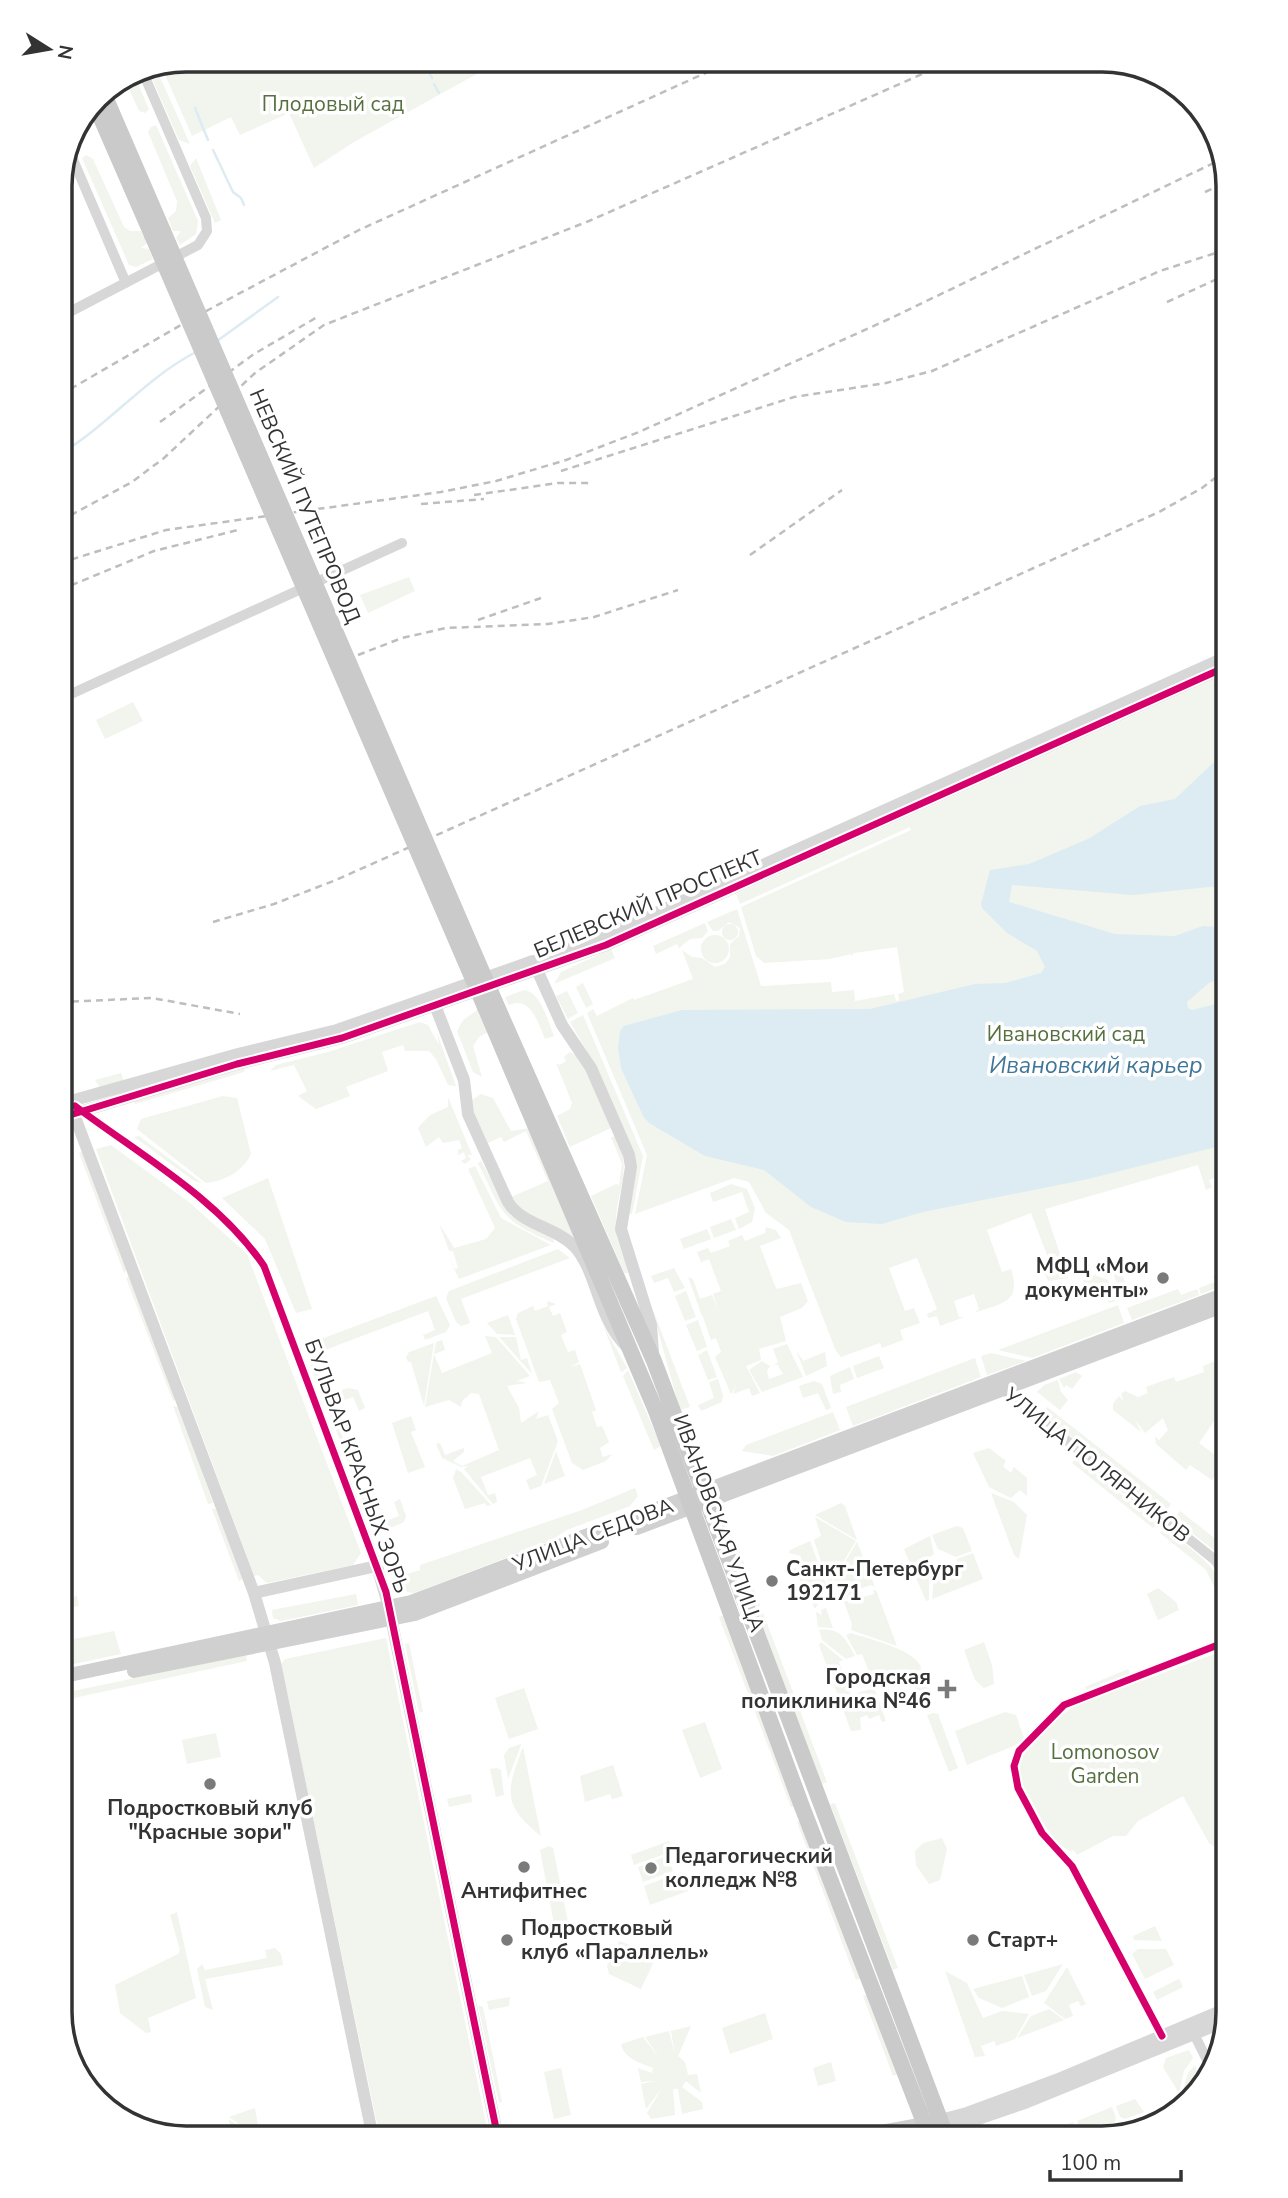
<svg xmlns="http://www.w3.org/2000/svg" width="1288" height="2198" viewBox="0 0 1288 2198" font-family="'Nunito Sans',sans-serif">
	<rect width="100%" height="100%" fill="#fff"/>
	<path fill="#f1f5ed" d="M186 60H502L354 142 314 168 289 113 240 135 231 117 192 136 163 70Z
		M155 66 190 144 179 140 147 67Z
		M133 72 149 109 145 113 139 111 124 78Z
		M156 125 198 221 196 234 180 245 176 238 181 231H173L168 218 176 211 177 201 148 132 151 127Z
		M86 155 93 159 124 227 130 231H141L147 243 141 248 149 249 153 259 136 267 129 265 82 158Z
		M196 158 221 220 215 223 190 166Z
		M409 577 415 591 368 613 360 595Z
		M1228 673V1181L1221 1184 1219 1176 1209 1180 1212 1187 1206 1190 1198 1165 1045 1209 1068 1278 1048 1281 1041 1264 1046 1262 1047 1255 1031 1213 987 1230 1002 1272 1011 1269C1022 1304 1001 1303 974 1313L979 1309 974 1294 954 1301 959 1317H964L940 1326 937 1316 928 1318 927 1314 937 1309 917 1258 889 1268 905 1311 914 1308 920 1323 900 1330 903 1340 882 1348 880 1343 841 1357 836 1351 789 1230 766 1213 749 1182 734 1178 635 1214 647 1155 587 1013 593 1009 597 1016 633 998 634 1000 693 979 682 950 692 957 702 958 715 967 725 964 730 957V944L739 936 740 928 729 922 718 931H713L707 922 737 909 761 986 831 982 832 992 854 990 855 1001 894 994 896 1001 899 1000 898 994 904 992 897 947 854 953 852 956 851 954 830 959 764 963 756 956 741 907 911 830 910 827 740 904 736 894Z
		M133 702 143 721 105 739 96 720Z
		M705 923 708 931 702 938 690 939 679 948 677 944 656 954 653 946Z
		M722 932a8 8 0 1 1 16 0a8 8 0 1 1-16 0Z
		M701 949a14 14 0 1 1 28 0a14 14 0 1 1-28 0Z
		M611 949 615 958 554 984 561 972Z
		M583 983 593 1004 586 1008 576 987Z
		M524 990C541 992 548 1022 554 1036L545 1039C538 1023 531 995 509 1005L505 997Z
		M567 991 578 1013 568 1019 556 996Z
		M479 1009 488 1032 479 1037 473 1046 482 1077 473 1072 457 1031 463 1020Z
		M583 1015 643 1156 632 1214 629 1213 637 1167 597 1069 570 1022Z
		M420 1022 428 1025 439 1045 437 1033 456 1086 448 1085 436 1059 429 1051H405L403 1045 382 1052 388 1071 346 1087 350 1096 316 1109 298 1096 307 1091 294 1065 270 1071 276 1065 328 1052Z
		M570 1052 581 1058 611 1128 570 1147 557 1116 570 1109 572 1103 556 1063 560 1065 566 1061 564 1057 561 1059Z
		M245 1068 244 1072 135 1104 133 1100Z
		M121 1073 124 1081 100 1088 95 1080Z
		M481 1094 493 1098 511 1131 530 1128 582 1249 519 1209 511 1197 548 1181 526 1131 504 1142 501 1137 488 1143 474 1115 472 1100Z
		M223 1096 237 1098 251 1154C243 1171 225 1181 206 1183L137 1129 141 1119Z
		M448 1097 472 1155H467L471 1159 465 1164 461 1161 466 1158 464 1152 458 1155V1150L462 1148 459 1140 443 1143 439 1137 426 1147 418 1128 430 1115 448 1107Z
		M139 1136 202 1183 194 1181 134 1137Z
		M617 1136C634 1177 613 1193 616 1232 618 1246 626 1260 628 1273H624L591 1196 616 1184 619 1185 622 1164 611 1137Z
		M111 1145 189 1202 247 1254 361 1553 353 1565 267 1583 258 1575 254 1576 96 1149Z
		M83 1151 127 1269 124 1273 79 1153Z
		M481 1161 511 1216 554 1239V1243C500 1220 503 1214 478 1163Z
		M475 1166 501 1218 551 1245 459 1279 449 1258 455 1269 458 1268 453 1251H449L439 1223 454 1248 486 1239 495 1228 468 1169Z
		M268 1178 312 1309 296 1313 265 1239 222 1198Z
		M731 1184 747 1189 755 1208 752 1222 739 1229 735 1218 749 1212 742 1192 713 1202 710 1193Z
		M731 1219 736 1230 714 1238 710 1227Z
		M766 1227 776 1230 781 1238 760 1246 775 1286 777 1289 801 1283 808 1301 802 1308 780 1317 786 1341 759 1349 761 1360 746 1366 760 1393 752 1396 749 1388 733 1394 736 1386 731 1394 715 1357 721 1352 716 1338 711 1340 703 1317 708 1319 702 1316 688 1277 693 1279 700 1299 712 1295 718 1311 713 1294 721 1291 709 1259 697 1264 701 1262 697 1252 708 1248 711 1253 730 1246 728 1241 742 1235 745 1241 765 1233Z
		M707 1229 711 1239 684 1249 680 1239Z
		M558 1249 570 1258 461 1299 470 1323 461 1326 456 1322 446 1298 449 1291Z
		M1127 1264 1133 1272 1123 1277 1130 1295 1123 1298 1114 1276 1118 1267Z
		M674 1268 685 1288 674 1292 668 1278 654 1283 651 1276Z
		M1228 1270V1283L1201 1294 1199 1288 1215 1282 1213 1276Z
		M1095 1275 1108 1280 1116 1301 1109 1303 1102 1285 1087 1290 1083 1280Z
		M129 1277 176 1399 173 1401 126 1278Z
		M1178 1289 1181 1295 1197 1289 1199 1295 1132 1320 1127 1308Z
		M686 1291 696 1317 685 1321 675 1296Z
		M436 1296 450 1325 446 1332 425 1340 423 1335 435 1330 428 1311 317 1353 313 1342Z
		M547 1301 556 1304 549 1307 553 1316 560 1313 567 1332 561 1335 568 1352 575 1350 579 1362 570 1367 580 1364 596 1410 592 1412 597 1427 602 1426 609 1442 600 1448 603 1457 612 1454 606 1461 583 1470 572 1463 552 1409 559 1403 550 1380 539 1382 516 1319 518 1313 533 1306 535 1311 548 1306Z
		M650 1302 690 1407 680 1410Z
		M1118 1305 1124 1323 1032 1358 998 1350Z
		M508 1315 515 1335 497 1334 487 1323Z
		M698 1320 707 1347 697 1351 686 1325Z
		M603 1325 627 1368 622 1372H621Z
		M485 1336 496 1337 530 1376 517 1381 527 1383 507 1386 519 1408 521 1423 539 1411 536 1419 548 1415 558 1441 541 1486 530 1490 526 1480 537 1475 530 1458 481 1477 488 1495 495 1493 497 1502 493 1504 464 1469 468 1466 461 1467 442 1458 436 1444 440 1443 445 1455 464 1448V1452L453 1461 462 1466 499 1450 479 1394 471 1393 462 1401 461 1407 449 1400 425 1407 436 1342 442 1340 445 1350 434 1354 442 1373 492 1353Z
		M499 1337H516L521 1360 527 1358 532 1374Z
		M434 1343 424 1406 411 1362H408L406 1357 409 1352Z
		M308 1344 325 1390H320L304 1347Z
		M787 1344 803 1377 762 1392 749 1370 762 1361 770 1366 767 1371 769 1379 783 1374 777 1364 772 1367 778 1362 773 1349Z
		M707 1350 717 1377 708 1380 698 1355Z
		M796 1350 803 1361 825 1352 827 1366 806 1376Z
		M991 1353 1026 1361 987 1375 981 1356Z
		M879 1356 884 1368 857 1378 853 1366Z
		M1228 1356V1373H1225L1218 1383 1224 1390 1228 1388V1401L1199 1443 1224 1462 1212 1480 1190 1465 1186 1470 1156 1444 1155 1436 1159 1440 1168 1430 1163 1418 1145 1433 1135 1420 1141 1432 1113 1410V1404L1119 1396 1124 1402 1121 1394 1125 1391 1138 1397 1148 1393 1146 1387 1174 1377 1176 1382 1204 1372 1203 1366Z
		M975 1358 981 1377 853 1426 846 1407Z
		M850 1367 854 1379 840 1385 841 1392 833 1394 830 1376Z
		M628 1370 661 1446 654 1450 623 1376Z
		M1076 1372 1082 1376 1072 1389 1066 1385 1064 1388 1059 1379Z
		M718 1379 723 1395 722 1402 701 1411 698 1405 714 1398 709 1382Z
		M1058 1380 1061 1392 1068 1400 1060 1410 1037 1392 1044 1385Z
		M814 1381 822 1384 831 1408 826 1410 818 1393 803 1398 799 1386Z
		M348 1388 358 1390 365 1408 359 1411 353 1397 336 1403 333 1393Z
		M327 1395 379 1534H375L324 1398Z
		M173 1406 179 1407 213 1503 208 1504Z
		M1047 1407 1171 1504 1165 1512 1042 1413Z
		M833 1412 840 1430 773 1456 742 1451 746 1445Z
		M411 1416 416 1430 411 1432 425 1467 408 1473 392 1423Z
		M989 1448 1006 1461 1003 1466 1011 1473 1014 1467 1027 1478V1496L1020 1490 1011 1498 989 1487 973 1453Z
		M556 1451 565 1476 544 1484Z
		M1076 1458 1157 1523 1153 1528 1072 1463Z
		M456 1469 461 1472 491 1505 487 1506 485 1503 465 1509 453 1478Z
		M635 1488 638 1496 630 1506 567 1530 550 1541 414 1593 407 1592 401 1576 420 1570V1565L582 1510Z
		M991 1493 1014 1502 1027 1515 1019 1559 1014 1555Z
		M400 1499 406 1516 404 1522 384 1531 381 1523 399 1516 394 1502Z
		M841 1503 845 1506 857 1540 815 1515Z
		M212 1509H216L243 1579 239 1581Z
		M1180 1511 1217 1540 1224 1550 1220 1555 1174 1519Z
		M815 1517 856 1541 829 1585 814 1540 821 1536Z
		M957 1526 963 1528 972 1551 956 1557 938 1549 932 1535Z
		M1164 1528C1197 1554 1228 1570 1228 1616L1206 1570 1160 1533Z
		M930 1536 934 1554 929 1558V1600L926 1601 904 1549Z
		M810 1541 827 1587 815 1609 799 1578 793 1577 787 1563 790 1562V1567L798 1569 801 1556 789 1553 790 1550Z
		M857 1542 875 1587 871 1585 859 1589 860 1593 843 1600 834 1580Z
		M738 1547 827 1782 822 1784 733 1549Z
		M973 1553 983 1579 932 1599 934 1577 949 1579 957 1571V1559Z
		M1158 1588 1176 1602 1179 1610 1158 1620 1147 1594Z
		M873 1590H876L897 1646 851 1630 852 1624 844 1602 874 1594Z
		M356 1594 358 1605 281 1621 273 1618 272 1610Z
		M77 1596 79 1606 60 1609V1599Z
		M826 1608 833 1628 818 1627 816 1612 822 1615 821 1610Z
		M724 1615 796 1806 791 1807 719 1617Z
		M819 1630C840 1627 846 1639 855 1656L846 1659 822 1640Z
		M114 1631 121 1654 60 1667V1642Z
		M851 1633C869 1639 914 1649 921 1667L912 1681 884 1689 874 1684 862 1654 857 1655 846 1635Z
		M386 1638 489 2138H380L281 1664 285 1659Z
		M821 1642 843 1660 839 1662 851 1695 874 1688 886 1721 882 1722 879 1715 869 1719 867 1715 860 1718 861 1730 851 1731 819 1645Z
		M984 1642 992 1665 994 1684 984 1688 975 1680 964 1650Z
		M409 1643 423 1712H419L405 1644Z
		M1228 1649V1855L1209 1843 1183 1796 1138 1821 1126 1836H1113L1077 1855 1074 1850 1070 1851C1053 1842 1045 1826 1036 1809 1031 1798 1022 1787 1020 1775 1016 1747 1056 1718 1076 1705Z
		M246 1655 247 1661 69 1699 68 1692Z
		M921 1668 929 1689 917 1693 913 1683Z
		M1128 1669 1130 1673 1086 1690 1085 1687Z
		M524 1688 538 1729 509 1739 495 1698Z
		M930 1690 931 1704 920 1708 908 1703 918 1694Z
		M1005 1712 1016 1715 1024 1738 1016 1745 967 1765 955 1731Z
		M933 1713 938 1714 958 1768 949 1772 927 1715Z
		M705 1722 722 1769 700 1778 682 1730Z
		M216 1733 221 1757 187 1764 182 1740Z
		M521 1744V1745L508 1779 504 1755 509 1748Z
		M523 1747 541 1836C502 1805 506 1791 523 1747Z
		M613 1765 623 1796 612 1799 610 1794 585 1802 580 1776Z
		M497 1768 501 1770 504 1795 496 1797 490 1769Z
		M471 1794 472 1802 449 1807 447 1799Z
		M835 1803 898 1968 893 1970 830 1804Z
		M802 1820 862 1978 856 1980 797 1822Z
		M942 1838 947 1849 940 1880 929 1884 916 1865 915 1851 923 1843Z
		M669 1841 673 1851 634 1865 631 1855Z
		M549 1846 553 1848 569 1927 568 1931 560 1932 555 1929 540 1850Z
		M667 1856 673 1871 643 1882 638 1867Z
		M681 1872 688 1891 650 1905 644 1886Z
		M177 1912 196 1998 148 2018 151 2032 146 2033 120 2013 115 1985 178 1954 180 1950 170 1915Z
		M1155 1926 1162 1941 1134 1940 1133 1936Z
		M619 1941 657 1955 641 1989 609 1974 607 1966Z
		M275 1948 281 1954 283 1965 205 1979 213 2010 205 2007 197 1969 202 1964 205 1970 267 1958 265 1950Z
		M1138 1949H1166L1174 1965 1145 1979 1132 1954Z
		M1063 1964 1046 1991 1032 1996 1024 1975Z
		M1067 1967 1086 2004 1081 2006 1078 2001 1069 2005 1073 2016 1065 2019 1044 2003Z
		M945 1971 967 1983 983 2018 1002 2011 1029 2014 1015 2039 996 2046 994 2041 981 2046 985 2056 975 2057Z
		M1022 1976 1029 1997 1002 2008 979 1998 973 1989Z
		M1179 1979 1183 1987 1157 2000 1153 1992Z
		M868 1994 898 2074 893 2076 863 1996Z
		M510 1997 509 2006 489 2010 487 2001Z
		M478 2005 483 2007 502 2102 499 2103Z
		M1049 2009 1064 2020 1017 2038 1031 2016Z
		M765 2013 773 2039 730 2054 722 2028Z
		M691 2026 678 2056 685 2062 688 2075 697 2074 701 2093 686 2081 682 2087 702 2102 703 2109 682 2114 678 2089H673L675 2115 651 2119 647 2113 662 2088 646 2109 641 2084 655 2081 641 2082 638 2068 652 2073 653 2068C641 2063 624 2059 621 2044L643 2037 660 2059 645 2037 669 2031 675 2055 671 2031Z
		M1189 2050 1193 2058 1184 2071 1179 2093 1163 2067 1166 2058Z
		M831 2062 836 2081 818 2086 813 2068Z
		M1195 2065 1202 2087 1184 2102 1181 2097 1188 2073Z
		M561 2068 571 2115 554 2119 544 2072Z
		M1135 2099 1144 2112 1125 2119 1120 2117 1116 2106Z
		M1112 2107 1116 2118 1114 2124 1106 2127 1098 2124 1095 2131 1087 2135 1081 2132 1077 2121Z
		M255 2108 260 2137 258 2138 229 2117Z
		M1146 2115 1152 2125 1125 2133 1126 2122Z
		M229 2120H230L255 2138H238L236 2131H231Z
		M1073 2122 1078 2133 1075 2138H1047L1051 2130Z"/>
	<path fill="#ddebf3" d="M1228 754V885L1133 895 1012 885 1009 902 1115 934 1175 936 1203 926 1228 928V977L1210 982 1187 1002 1188 1008 1192 1010 1228 1001V1144L1088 1179 923 1212 882 1224 846 1222 811 1207 764 1170 705 1156 649 1123 643 1116 621 1068 618 1048 620 1031 624 1026 682 1010 870 1009 975 984 1005 983 1041 973 1045 967 1037 951 1007 933 982 908 981 904 990 870 1029 864 1088 839 1140 806 1175 799 1213 763Z"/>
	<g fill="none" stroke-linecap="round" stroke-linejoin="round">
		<path stroke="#ddebf3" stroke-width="2.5" d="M423 60 432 78
			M434 84 439 93
			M195 108 208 140
			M213 150 233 192 241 198 244 205
			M217 341 278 297
			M60 454C109 425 144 379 196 352"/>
		<path stroke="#d7d7d7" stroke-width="10" d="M71 155 126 283
			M60 317 198 245 207 231 206 218 141 68
			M60 699 402 543
			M533 961 600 937 1228 655
			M78 1108C142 1156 219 1199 264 1266L377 1566
			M999 1386 1215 1560 1228 1579
			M1191 2028 1211 2068
			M1162 2036 1072 1866 1042 1833 1018 1788 1014 1766 1019 1751 1064 1705 1228 1641"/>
		<path stroke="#d7d7d7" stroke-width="12" d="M433 1000 464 1080 468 1114 508 1202C522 1225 556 1227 575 1247 598 1273 597 1318 627 1347
			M60 1077 254 1593 275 1663 373 2138
			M60 1104 238 1054 337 1030 533 961 562 1025 591 1068 629 1155 631 1167 621 1229 651 1325 653 1353
			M60 1118 237 1064 342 1038 606 945 1228 666
			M254 1593 377 1566 389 1608 498 2138
			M933 2122 967 2113 1056 2080 1228 2008
			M945 2130 1025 2103 1226 2021"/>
		<path stroke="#d0d0d0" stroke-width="14" d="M637 1528 1228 1304
			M134 1671 415 1614 602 1542
			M60 1677 411 1602 1228 1293
			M848 2138 925 2124"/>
		<path stroke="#cacaca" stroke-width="16" d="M103 92 163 231
			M94 102 152 235
			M495 1002 654 1361 947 2138
			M485 1007 656 1411 801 1804 930 2138"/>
		<path stroke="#bebebe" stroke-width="2.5" stroke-dasharray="7 5" stroke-linecap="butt" d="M946 71 972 60
			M1205 192 1228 182
			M1167 302 1228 274
			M60 395 193 318 359 230 734 60
			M160 422 254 354 319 316
			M561 471 794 397 886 383 932 371 1160 271 1228 249
			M474 495 558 483H593
			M421 504 484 499
			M60 521 132 482 164 458 255 373 324 325 589 221 954 60
			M750 555 842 490
			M60 563 166 530 441 492 496 481 566 460 639 432 889 319 1222 159
			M60 590 154 551 238 530
			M478 620 541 598
			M358 655 402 638 446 628 548 624 594 617 678 590
			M213 922 274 904 336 880 1159 512 1202 488 1228 468
			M60 1002 152 998 240 1014"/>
		<path stroke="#cacaca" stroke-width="16" d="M163 231 495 1002
			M152 235 485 1007"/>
		<g stroke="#fff" stroke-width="11">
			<path id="cycleway" d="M75 1106C140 1155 218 1198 264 1266L386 1592 498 2138
				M60 1118 237 1064 342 1038 606 945 1228 666
				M1162 2036 1072 1866 1042 1833 1018 1788 1014 1766 1019 1751 1064 1705 1228 1641"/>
		</g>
		<use href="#cycleway" stroke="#d6006c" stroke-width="7"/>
	</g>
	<g fill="#7a7a7a" stroke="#fff" stroke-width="2.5">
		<circle cx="1163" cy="1278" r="7"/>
		<circle cx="772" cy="1581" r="7"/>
		<path d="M943.5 1678.5h7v7h7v7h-7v7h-7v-7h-7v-7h7z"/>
		<circle cx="210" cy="1784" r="7"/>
		<circle cx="524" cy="1867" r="7"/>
		<circle cx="651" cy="1868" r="7"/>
		<circle cx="507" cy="1940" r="7"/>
		<circle cx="973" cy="1940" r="7"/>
	</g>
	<g text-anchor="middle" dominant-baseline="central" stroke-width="7" stroke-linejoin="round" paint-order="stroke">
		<g font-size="21" fill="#56703f" stroke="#fff">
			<text x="333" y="104">Плодовый сад</text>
			<text x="1066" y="1034">Ивановский сад</text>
			<text x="1105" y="1752">Lomonosov<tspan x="1105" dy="24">Garden</tspan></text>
		</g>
		<g font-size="21" fill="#333" stroke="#fff">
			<text transform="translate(305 506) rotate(67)">НЕВСКИЙ ПУТЕПРОВОД</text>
			<text transform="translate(648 904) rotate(-23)">БЕЛЕВСКИЙ ПРОСПЕКТ</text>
			<text transform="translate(1097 1465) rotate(39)">УЛИЦА ПОЛЯРНИКОВ</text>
			<text transform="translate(357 1466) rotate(70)">БУЛЬВАР КРАСНЫХ ЗОРЬ</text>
			<text transform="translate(719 1523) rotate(70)">ИВАНОВСКАЯ УЛИЦА</text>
			<text transform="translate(593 1535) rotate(-21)">УЛИЦА СЕДОВА</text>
		</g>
		<g font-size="21" font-weight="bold" fill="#333" stroke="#fff" text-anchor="start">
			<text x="1149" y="1266" text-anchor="end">МФЦ «Мои<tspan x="1149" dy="24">документы»</tspan></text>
			<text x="786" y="1569">Санкт-Петербург<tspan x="786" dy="24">192171</tspan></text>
			<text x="931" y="1677" text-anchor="end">Городская<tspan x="931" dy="24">поликлиника №46</tspan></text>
			<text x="210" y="1808" text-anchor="middle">Подростковый клуб<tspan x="210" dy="24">"Красные зори"</tspan></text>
			<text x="665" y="1856">Педагогический<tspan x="665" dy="24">колледж №8</tspan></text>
			<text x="524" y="1891" text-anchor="middle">Антифитнес</text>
			<text x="521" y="1928">Подростковый<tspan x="521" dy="24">клуб «Параллель»</tspan></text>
			<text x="987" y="1940">Старт+</text>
		</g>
		<g font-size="23" font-style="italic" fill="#3f7597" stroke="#fff">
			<text x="1096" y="1065">Ивановский карьер</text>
		</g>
	</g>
	<path d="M0 0H1288V2198H0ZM186 72H1102A114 114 0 0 1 1216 186V2012A114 114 0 0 1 1102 2126H186A114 114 0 0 1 72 2012V186A114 114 0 0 1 186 72Z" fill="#fff" fill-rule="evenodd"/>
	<path fill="none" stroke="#333" stroke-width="3.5" d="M186 72H1102A114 114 0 0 1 1216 186V2012A114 114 0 0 1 1102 2126H186A114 114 0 0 1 72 2012V186A114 114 0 0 1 186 72Z"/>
	<g transform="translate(49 49) rotate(101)" stroke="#ffffff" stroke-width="5" paint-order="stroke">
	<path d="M0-5L12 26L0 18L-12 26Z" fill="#333333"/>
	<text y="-10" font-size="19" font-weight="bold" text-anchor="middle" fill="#333333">N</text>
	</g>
	<path d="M1050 2170v10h131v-10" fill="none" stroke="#333333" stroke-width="3.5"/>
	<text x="1060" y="2170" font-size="21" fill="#333333" stroke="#ffffff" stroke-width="5" paint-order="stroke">100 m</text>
</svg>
